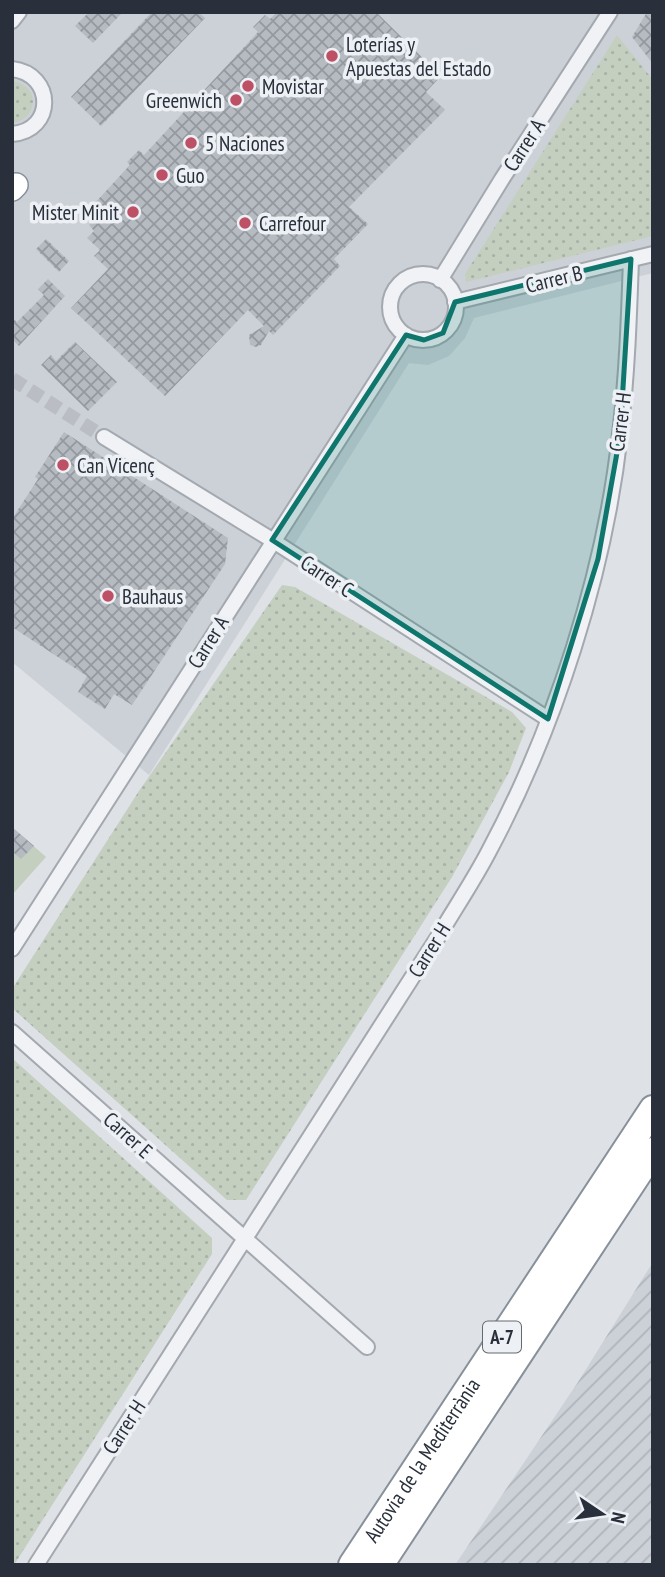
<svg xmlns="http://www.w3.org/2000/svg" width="665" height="1577" viewBox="0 0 665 1577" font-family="'PT Sans Narrow',sans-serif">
	<defs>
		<pattern id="industrial-furrows" width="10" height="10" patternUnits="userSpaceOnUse" patternTransform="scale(1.75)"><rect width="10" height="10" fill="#ccd1d7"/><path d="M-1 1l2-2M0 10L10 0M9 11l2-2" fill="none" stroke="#afb4b9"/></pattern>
		<pattern id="green-dots" width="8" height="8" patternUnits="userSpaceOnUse" patternTransform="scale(1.75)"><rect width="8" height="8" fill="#c4cfc0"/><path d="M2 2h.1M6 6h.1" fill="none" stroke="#a8b2a6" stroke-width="1.8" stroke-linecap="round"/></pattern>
		<pattern id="building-cross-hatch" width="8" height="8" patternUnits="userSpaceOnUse" patternTransform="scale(1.75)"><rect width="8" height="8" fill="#b6bbc2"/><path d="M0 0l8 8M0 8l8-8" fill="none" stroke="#94989f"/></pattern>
	</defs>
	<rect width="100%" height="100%" fill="#dee1e6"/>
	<path fill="#ccd1d7" d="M12 12H653V273L474 318 465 338 449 356 428 365 409 363 149 775 12 662Z"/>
	<path fill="url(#industrial-furrows)" d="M653 1262V1565H455L578 1382Z"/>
	<path fill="url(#green-dots)" d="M617 35 653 80V236L466 282 465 274Z
		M12 81C40 84 40 119 12 123Z
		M282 585 295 587 512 712 526 728 509 772 452 877 246 1200H227L12 1008V989L139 791Z
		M12 1058 212 1238V1254L14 1565Z"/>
	<path fill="#c4cfc0" d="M12 827 46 857 12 895Z"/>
	<path fill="url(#building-cross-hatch)" d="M89 12H123L93 43 75 26Z
		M152 12H198L205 18 101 126 71 97Z
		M277 12H376L441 76 426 92 445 110 349 207 368 224 334 259 340 266 273 335 269 331 261 345 256 347 250 345 249 335 264 326 248 310 165 396 71 308 108 269 94 256 100 250 87 238 94 231 89 225 101 213 93 205 130 165 127 162 139 150 144 155 258 32 253 27 265 15 270 19Z
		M647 12H653V64L632 37Z
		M46 239 69 261 59 272 36 249Z
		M48 279 65 296 19 346 12 339V318L17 322 44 295 38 289Z
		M75 342 117 382 88 411 41 365 51 355 56 361Z
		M64 432 228 538 225 564 132 705 114 694 105 709 78 692 87 676 12 627V519L38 479 35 477Z
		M12 827 34 846 21 859 12 851Z"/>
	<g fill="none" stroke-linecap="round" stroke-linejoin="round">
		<path stroke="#babec4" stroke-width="14" stroke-dasharray="14 7" stroke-linecap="butt" d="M12 379 104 437"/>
		<g stroke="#a4a8af" stroke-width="18">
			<path id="minor" d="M12 21 19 12
				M12 69C55 74 55 131 12 134
				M390 307a33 33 0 1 1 66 0a33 33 0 1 1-66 0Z
				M440 280 502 179 610 12
				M455 302 653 254
				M104 437 272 540 548 719
				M12 949 406 335
				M12 1032 367 1347
				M36 1565 438 937C455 908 474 880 489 851 555 728 605 572 620 434 627 376 629 318 631 259"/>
		</g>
		<g stroke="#87909b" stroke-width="26">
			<path id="trunk" d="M12 189 16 185"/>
		</g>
		<g stroke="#87909b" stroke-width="30">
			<g id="motorway">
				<path id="s1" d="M352 1565 653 1109"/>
				<path d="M380 1565 653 1151"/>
			</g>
		</g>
		<use href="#minor" stroke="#f0f2f5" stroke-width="14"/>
		<use href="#trunk" stroke="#fff" stroke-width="23"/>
		<use href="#motorway" stroke="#fff" stroke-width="26"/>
	</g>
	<path fill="#0f766e" fill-opacity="0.2" stroke="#0f766e" stroke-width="5" stroke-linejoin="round" d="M631 259 620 436 598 559 548 719 272 540 406 335 424 340 443 333 455 302Z"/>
	<g fill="#be5066" stroke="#edf0f4" stroke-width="2.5">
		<circle cx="332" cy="56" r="7"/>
		<circle cx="248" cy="86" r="7"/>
		<circle cx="236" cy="100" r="7"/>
		<circle cx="191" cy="143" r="7"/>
		<circle cx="162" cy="175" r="7"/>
		<circle cx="133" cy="212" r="7"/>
		<circle cx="245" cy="223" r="7"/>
		<circle cx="63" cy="465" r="7"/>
		<circle cx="108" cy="596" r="7"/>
	</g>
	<g text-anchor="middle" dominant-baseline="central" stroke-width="7" stroke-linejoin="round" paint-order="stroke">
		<rect fill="#edf0f4" stroke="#646a72" stroke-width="2" x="483" y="1321.5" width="38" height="31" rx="5"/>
		<g font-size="19" font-weight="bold" fill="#29303b">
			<text x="502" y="1337">A-7</text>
		</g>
		<g font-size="21" fill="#29303b" stroke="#edf0f4" text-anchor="start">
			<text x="346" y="44">Loterías y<tspan x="346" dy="24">Apuestas del Estado</tspan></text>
			<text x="262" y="86">Movistar</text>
			<text x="222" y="100" text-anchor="end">Greenwich</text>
			<text x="205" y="143">5 Naciones</text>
			<text x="176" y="175">Guo</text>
			<text x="119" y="212" text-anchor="end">Mister Minit</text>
			<text x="259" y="223">Carrefour</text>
			<text x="77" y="465">Can Vicenç</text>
			<text x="122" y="596">Bauhaus</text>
		</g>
		<g font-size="21" fill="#29303b" stroke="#edf0f4">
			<text transform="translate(524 145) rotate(-57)">Carrer A</text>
			<text transform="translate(554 279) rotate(-14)">Carrer B</text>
			<text transform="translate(620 422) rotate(-83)">Carrer H</text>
			<text transform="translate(327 576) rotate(33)">Carrer C</text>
			<text transform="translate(208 642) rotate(-58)">Carrer A</text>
			<text transform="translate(429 950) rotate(-58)">Carrer H</text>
			<text transform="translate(128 1135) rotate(42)">Carrer E</text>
			<text transform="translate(124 1427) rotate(-57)">Carrer H</text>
			<text stroke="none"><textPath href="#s1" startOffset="126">Autovia de la Mediterrània</textPath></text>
		</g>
	</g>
	<rect width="665" height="1577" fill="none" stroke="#29303b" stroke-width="28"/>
	<g transform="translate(602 1514) rotate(103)" stroke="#edf0f4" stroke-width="5" paint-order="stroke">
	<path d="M0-5L12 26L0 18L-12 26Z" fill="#29303b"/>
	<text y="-10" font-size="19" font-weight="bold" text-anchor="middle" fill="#29303b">N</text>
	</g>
</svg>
